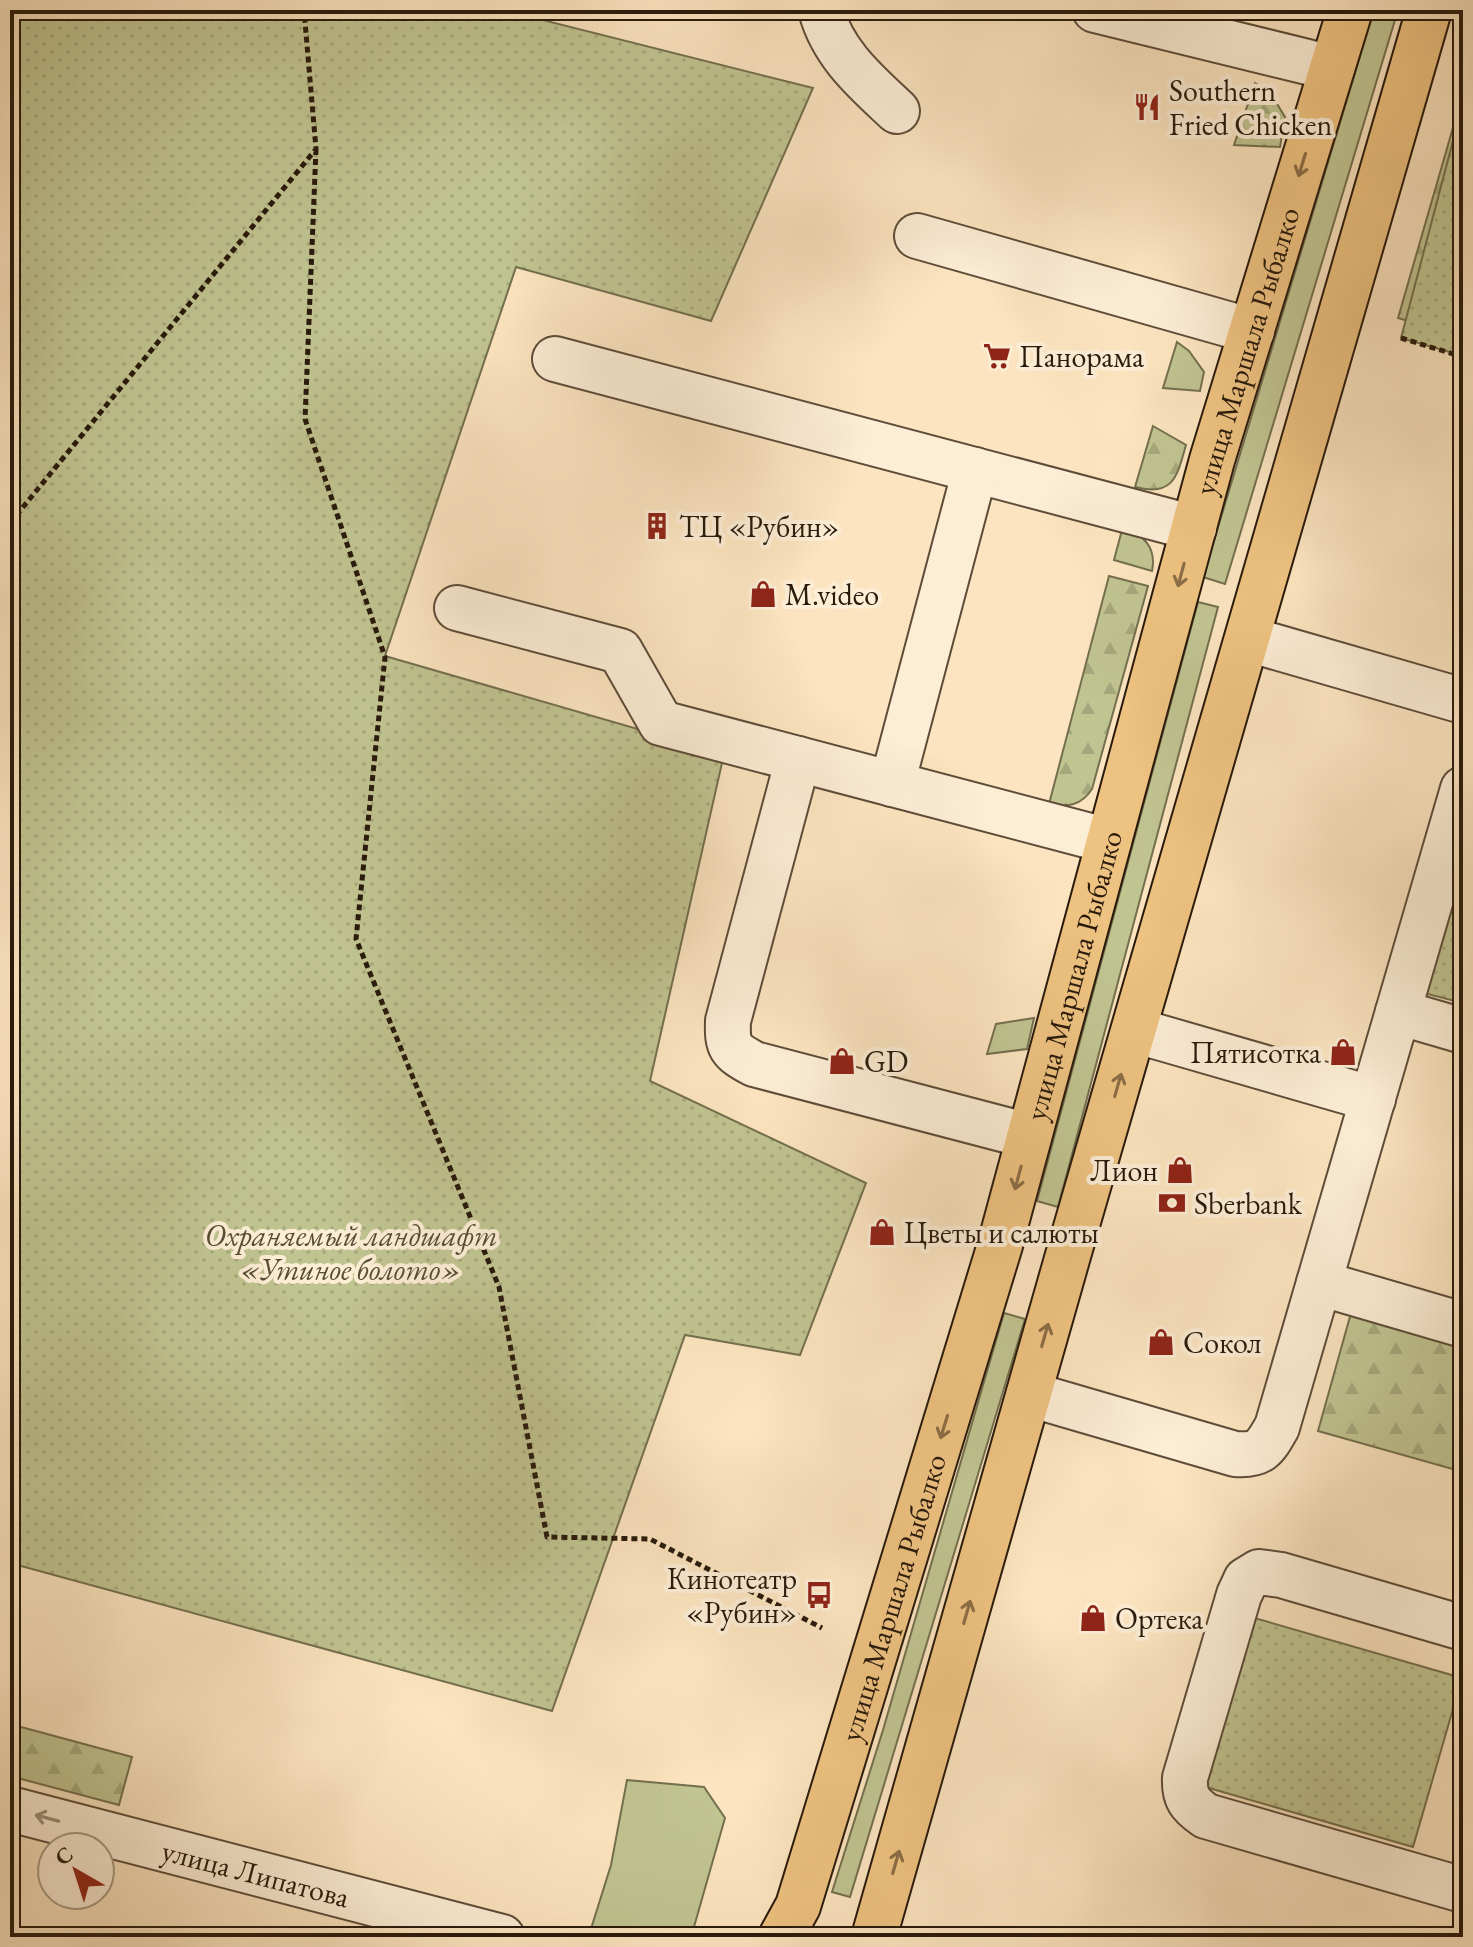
<svg xmlns="http://www.w3.org/2000/svg" width="1473" height="1947" viewBox="0 0 1473 1947" font-family="'EB Garamond',serif">
	<defs>
		<pattern id="forest-firs" width="22" height="20" patternUnits="userSpaceOnUse" patternTransform="scale(2)"><rect width="22" height="20" fill="#c0c491"/><path d="M5 1l3.5 6h-7zM16 11l3.5 6h-7z" fill="#a5a87c"/></pattern>
		<pattern id="park-dots" width="8" height="8" patternUnits="userSpaceOnUse" patternTransform="scale(2)"><rect width="8" height="8" fill="#c0c491"/><path d="M2 2h.1M6 6h.1" fill="none" stroke="#a5a87c" stroke-width="1.8" stroke-linecap="round"/></pattern>
	</defs>
	<rect width="100%" height="100%" fill="#fbe4bf"/>
	<filter id="stains"><feTurbulence type="fractalNoise" baseFrequency=".0025" numOctaves="4"/><feColorMatrix values="0 0 0 0 .2 0 0 0 0 .09 0 0 0 0 .02 0 0 0 .5 -.17"/></filter>
	<radialGradient id="worn" r=".72"><stop offset=".6" stop-color="#630" stop-opacity="0"/><stop offset="1" stop-color="#630" stop-opacity=".3"/></radialGradient>
	<path fill="#c0c491" stroke="#746f4e" stroke-width="2" d="M1374 10H1398L1225 584 1203 577Z
		M1177 342 1189 351 1204 372 1200 391 1163 388Z
		M1123 526C1143 535 1157 547 1152 571L1114 560Z
		M1198 602 1218 607 1058 1207 1037 1201Z
		M1034 1018 1027 1049 987 1054 996 1024Z
		M1004 1313 1025 1319 850 1897 832 1892 883 1730Z
		M627 1780 704 1787 725 1818 692 1934 688 1937H610L590 1932 611 1865Z"/>
	<path fill="url(#forest-firs)" stroke="#746f4e" stroke-width="2" d="M1255 83 1271 94 1285 117 1280 147 1234 145Z
		M1463 93V337L1398 318Z
		M1153 426 1186 445C1177 476 1174 497 1135 487Z
		M1109 576 1148 586 1092 789C1081 806 1068 807 1049 804Z
		M1351 1313 1463 1343V1472L1318 1431Z
		M10 1724 132 1757 119 1805 10 1776Z"/>
	<path fill="url(#park-dots)" stroke="#746f4e" stroke-width="2" d="M10 10H503L813 88 711 321 516 267 385 656 724 754 650 1081 866 1183 800 1355 685 1335 552 1711 10 1563Z
		M1463 103V356L1401 338Z
		M1463 890V1003L1404 988 1431 912Z
		M1251 1617 1462 1678 1413 1847 1202 1786Z"/>
	<g fill="none" stroke-linecap="round" stroke-linejoin="round">
		<g stroke="#5e4c39" stroke-width="48">
			<g id="minor">
				<path d="M821 10C833 54 865 81 897 111"/>
				<path d="M1095 10 1332 68"/>
				<path d="M917 236 1252 331"/>
				<path d="M555 359 1194 528"/>
				<path d="M457 608 620 651 661 723 1109 841"/>
				<path d="M1248 639 1463 701"/>
				<path d="M798 759 728 1021C727 1047 730 1051 754 1064L1029 1136"/>
				<path d="M892 784 975 470"/>
				<path d="M1398 1012 1463 1031"/>
				<path d="M1134 1030 1373 1099"/>
				<path d="M1319 1283 1463 1325"/>
				<path d="M1029 1394 1235 1454C1261 1456 1265 1448 1277 1427L1463 789"/>
				<path d="M1463 1628 1281 1575 1259 1572 1246 1580 1239 1595 1185 1778C1184 1798 1190 1805 1206 1816L1463 1890"/>
				<path id="s1" d="M10 1809 502 1937"/>
			</g>
		</g>
		<g stroke="#291a0c" stroke-width="48">
			<g id="major">
				<path id="s2" d="M781 1937 798 1906 1000 1245 1212 460 1350 10"/>
				<path d="M874 1937 1067 1259 1429 10"/>
			</g>
		</g>
		<path stroke="#291a0c" stroke-width="5" stroke-dasharray="6 4" stroke-linecap="butt" d="M316 149 305 419 385 657 356 939 499 1287 547 1537 650 1539 822 1628
			M1401 338 1463 357
			M10 523 316 149 304 10"/>
		<use href="#minor" stroke="#fcedd5" stroke-width="44"/>
		<use href="#major" stroke="#eec280" stroke-width="44"/>
	</g>
	<defs><path id="oneway-shaft" d="M-6 0H5M1.5-3L5.5 0L1.5 3" fill="none" stroke-width="1.6" stroke-linecap="round" stroke-linejoin="round" transform="scale(2)"/></defs>
	<g stroke="#8c6e46">
		<use href="#oneway-shaft" transform="translate(1302 165) rotate(107)"/>
		<use href="#oneway-shaft" transform="translate(1181 575) rotate(105)"/>
		<use href="#oneway-shaft" transform="translate(1118 1085) rotate(-74)"/>
		<use href="#oneway-shaft" transform="translate(1018 1178) rotate(105)"/>
		<use href="#oneway-shaft" transform="translate(1045 1335) rotate(-74)"/>
		<use href="#oneway-shaft" transform="translate(944 1427) rotate(107)"/>
		<use href="#oneway-shaft" transform="translate(967 1612) rotate(-74)"/>
		<use href="#oneway-shaft" transform="translate(896 1862) rotate(-74)"/>
	</g>
	<use stroke="#9d8e7b" href="#oneway-shaft" transform="translate(47 1818) rotate(-165)"/>
	<defs>
		<g id="restaurant-bare" transform="scale(2.16)"><path d="M-5-6h1v4h1v-4h1v4h1v-4h1v5L-1.5 .5V6h-2V.5L-5-1ZM5-6V6H3V1.5H1.5Q1.5-4 5-6Z" fill="#8f2418" stroke="#fcedd5" stroke-width="2.5" paint-order="stroke"/></g>
		<g id="supermarket-bare" transform="scale(2.16)"><path d="M-6-5.5h2.5l.6 2H6L4.5 2H-2.5L-4.4-4H-6ZM-1.5 3.2a1.3 1.3 0 1 0 .1 0ZM3 3.2a1.3 1.3 0 1 0 .1 0Z" fill="#8f2418" stroke="#fcedd5" stroke-width="2.5" paint-order="stroke"/></g>
		<g id="building-bare" transform="scale(2.16)"><path d="M-4-6H4V6H1V3H-1V6H-4ZM-2.5-4.3h1.7v1.8h-1.7ZM.8-4.3h1.7v1.8H.8ZM-2.5-1h1.7V.8h-1.7ZM.8-1h1.7V.8H.8Z" fill="#8f2418" stroke="#fcedd5" stroke-width="2.5" paint-order="stroke"/></g>
		<g id="shop-bare" transform="scale(2.16)"><path d="M-5-2.5h2.3a2.7 3.5 0 0 1 5.4 0H5L5.5 6h-11ZM-1.5-2.5h3a1.5 2.3 0 0 0-3 0Z" fill="#8f2418" stroke="#fcedd5" stroke-width="2.5" paint-order="stroke"/></g>
		<g id="bank-bare" transform="scale(2.16)"><path d="M-6-4H6V4H-6ZM0-2.3a2.3 2.3 0 1 0 0 4.6a2.3 2.3 0 1 0 0-4.6Z" fill="#8f2418" stroke="#fcedd5" stroke-width="2.5" paint-order="stroke"/></g>
		<g id="bus-bare" transform="scale(2.16)"><path d="M-5-6H5V4H4V6H2V4H-2V6H-4V4H-5ZM-3.5-4V0h7V-4ZM-3.5 1.2v1.5H-2V1.2ZM2 1.2v1.5H3.5V1.2Z" fill="#8f2418" stroke="#fcedd5" stroke-width="2.5" paint-order="stroke"/></g>
	</defs>
	<g fill-rule="evenodd">
		<use href="#restaurant-bare" x="1147" y="107"/>
		<use href="#supermarket-bare" x="997" y="356"/>
		<use href="#building-bare" x="657" y="526"/>
		<use href="#shop-bare" x="763" y="594"/>
		<use href="#shop-bare" x="1343" y="1052"/>
		<use href="#shop-bare" x="842" y="1061"/>
		<use href="#shop-bare" x="1180" y="1170"/>
		<use href="#bank-bare" x="1172" y="1203"/>
		<use href="#shop-bare" x="882" y="1232"/>
		<use href="#shop-bare" x="1161" y="1342"/>
		<use href="#bus-bare" x="819" y="1595"/>
		<use href="#shop-bare" x="1093" y="1618"/>
	</g>
	<g text-anchor="middle" dominant-baseline="central" stroke-width="8" stroke-linejoin="round" paint-order="stroke">
		<g font-size="30" fill="#291a0c" stroke="#fcedd5" text-anchor="start">
			<text x="1169" y="90">Southern<tspan x="1169" dy="34">Fried Chicken</tspan></text>
			<text x="1019" y="356">Панорама</text>
			<text x="679" y="526">ТЦ «Рубин»</text>
			<text x="785" y="594">M.video</text>
			<text x="1321" y="1052" text-anchor="end">Пятисотка</text>
			<text x="864" y="1061">GD</text>
			<text x="1158" y="1170" text-anchor="end">Лион</text>
			<text x="1194" y="1203">Sberbank</text>
			<text x="904" y="1232">Цветы и салюты</text>
			<text x="1183" y="1342">Сокол</text>
			<text x="797" y="1578" text-anchor="end">Кинотеатр<tspan x="797" dy="34">«Рубин»</tspan></text>
			<text x="1115" y="1618">Ортека</text>
		</g>
		<g font-size="30" fill="#291a0c" stroke="#fcedd5">
			<text stroke="none"><textPath href="#s2" startOffset="1654">улица Маршала Рыбалко</textPath></text>
			<text stroke="none"><textPath href="#s2" startOffset="1006">улица Маршала Рыбалко</textPath></text>
			<text stroke="none"><textPath href="#s2" startOffset="358">улица Маршала Рыбалко</textPath></text>
			<text stroke="none"><textPath href="#s1" startOffset="254">улица Липатова</textPath></text>
		</g>
		<g font-size="30" font-style="italic" fill="#564d34" stroke="#fcedd5">
			<text x="351" y="1235">Охраняемый ландшафт<tspan x="351" dy="34">«Утиное болото»</tspan></text>
		</g>
	</g>
	<rect width="1473" height="1947" fill="none" stroke="#fbe4bf" stroke-width="40"/>
	<rect x="12" y="12" width="1449" height="1923" fill="none" stroke="#291a0c" stroke-width="4"/>
	<rect x="20" y="20" width="1433" height="1907" fill="none" stroke="#291a0c" stroke-width="2"/>
	<g transform="translate(76 1871) rotate(321)"><circle r="38" fill="#fcedd5" stroke="#a89985" stroke-width="2"/>
	<path d="M0-6L14 30L0 20L-14 30Z" fill="#8f2418"/>
	<text y="-12" font-size="22" font-weight="bold" text-anchor="middle" fill="#291a0c">С</text>
	</g>
	<rect width="100%" height="100%" filter="url(#stains)"/>
	<rect width="100%" height="100%" fill="url(#worn)"/>
</svg>
